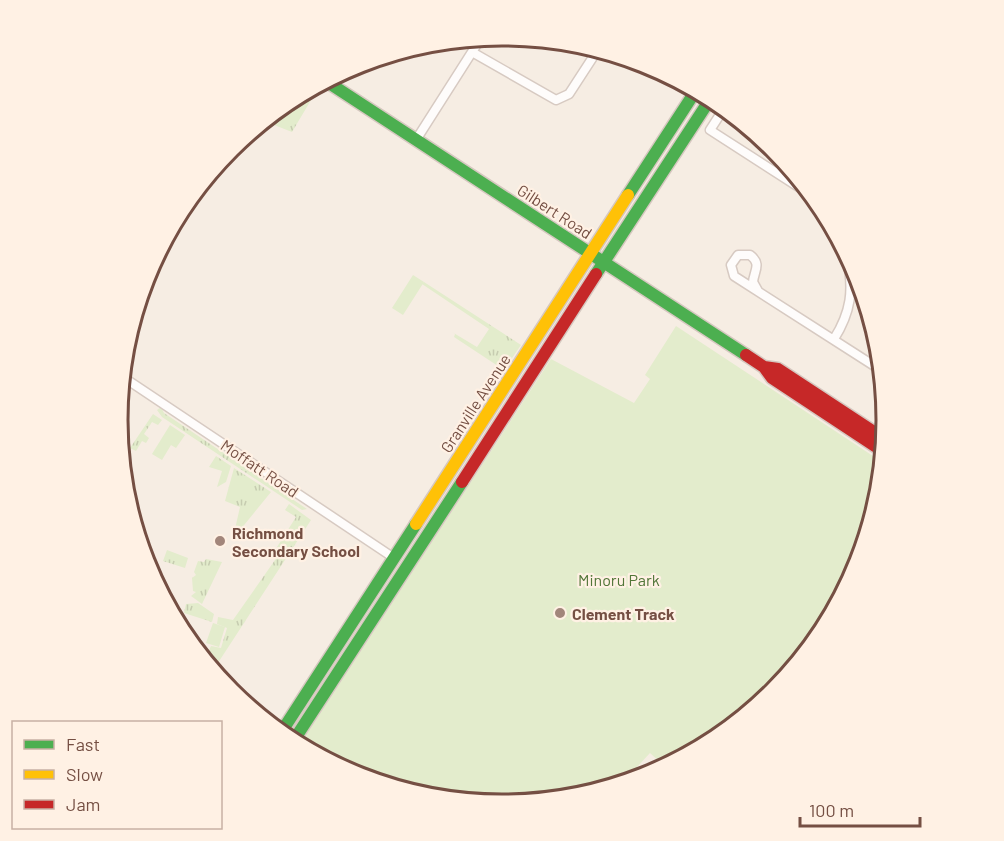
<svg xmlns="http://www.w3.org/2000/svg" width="1004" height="841" viewBox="0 0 1004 841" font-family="Barlow,sans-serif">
	<defs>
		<pattern id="grass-tufts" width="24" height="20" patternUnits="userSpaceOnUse" patternTransform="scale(1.5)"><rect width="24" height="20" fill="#e3eccc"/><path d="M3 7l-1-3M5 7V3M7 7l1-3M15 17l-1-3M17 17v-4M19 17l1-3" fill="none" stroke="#c6ccb0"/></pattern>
	</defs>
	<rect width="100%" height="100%" fill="#f6ede3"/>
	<path fill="url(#grass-tufts)" d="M317 90 292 132 269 123Z
		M424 282 521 345 504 370 454 337 455 334 452 332 477 347 489 329 422 284Z
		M161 407 164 413 307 509 302 510 162 417 157 410Z
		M153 414 162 420 158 425 152 422 144 434 149 438 146 443 142 441 136 451 130 448Z
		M216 456 231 466 226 482 217 487 222 471 209 467Z
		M234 468 271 492 240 530 235 529 240 507 225 501Z
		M289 504 311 520 214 669 206 657 211 646 221 648 227 628 217 624 218 617 233 620 282 550 277 547 296 517 285 510Z
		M167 550 188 558 185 568 163 561Z
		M206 559 222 562 202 604 191 596 196 592 193 591 192 578 196 575 194 572 198 561 204 562Z
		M198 603 214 614 212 622 184 613 186 604Z"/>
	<path fill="#e3eccc" d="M413 275 424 282 403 315 392 308Z
		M676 326 879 460 857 568 774 693 664 766 650 753 624 781 502 805 355 776 302 741 551 359 634 403 650 379 645 375Z
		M170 425 185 435 176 448 171 445 162 460 152 454Z
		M213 623 225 627 219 647 206 643Z"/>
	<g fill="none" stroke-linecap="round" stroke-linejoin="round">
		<g stroke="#d7cac2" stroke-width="11">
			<path id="street" d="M472 52 556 100 569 94 595 54
				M721 113 710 130 800 188
				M416 140 479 41
				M758 291 753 282C754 271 762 264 750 255H738L731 265 734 276 876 367
				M834 339C851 312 854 290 847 258
				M126 379 394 558"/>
		</g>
		<g stroke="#d6c8c0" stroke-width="15">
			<path id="fast" d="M329 83 746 355
				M628 195 693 95
				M596 274 707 104
				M284 728 416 524
				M296 737 462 482"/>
		</g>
		<g stroke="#d6c8c0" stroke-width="15">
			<path id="slow" d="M416 524 628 195"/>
		</g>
		<g stroke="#d6c8c0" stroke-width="15">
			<path id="jam" d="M746 355 764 367 772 378 881 450
				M764 367 778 369 883 438
				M462 482 596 274"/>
		</g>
		<use href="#street" stroke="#fefcfb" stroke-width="8"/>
		<use href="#fast" stroke="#4caf50" stroke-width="12"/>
		<use href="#slow" stroke="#ffc107" stroke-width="12"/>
		<use href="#jam" stroke="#c62828" stroke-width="12"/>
	</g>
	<g fill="#a2867b" stroke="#fff1e4" stroke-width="2">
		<circle cx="220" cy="541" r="6"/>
		<circle cx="560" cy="613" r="6"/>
	</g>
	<g text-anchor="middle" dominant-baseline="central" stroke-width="4.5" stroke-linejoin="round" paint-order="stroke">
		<g font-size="16" fill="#754f43" stroke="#fff1e4">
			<text transform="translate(555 211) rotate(33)">Gilbert Road</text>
			<text transform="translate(475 403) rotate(-57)">Granville Avenue</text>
			<text transform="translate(260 468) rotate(34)">Moffatt Road</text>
		</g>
		<g font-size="16" font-weight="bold" fill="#754f43" stroke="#fff1e4" text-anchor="start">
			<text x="232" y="532">Richmond<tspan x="232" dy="18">Secondary School</tspan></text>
			<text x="572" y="613">Clement Track</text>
		</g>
		<g font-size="16" fill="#527638" stroke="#fff1e4">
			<text x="619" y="579">Minoru Park</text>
		</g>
	</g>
	<path d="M0 0H1004V841H0ZM128 420a374 374 0 1 1 748 0a374 374 0 1 1-748 0Z" fill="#fff1e4" fill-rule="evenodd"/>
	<path fill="none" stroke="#754f43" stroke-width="3" d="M128 420a374 374 0 1 1 748 0a374 374 0 1 1-748 0Z"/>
	<rect x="12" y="721" width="210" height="108" fill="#fff1e4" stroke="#c8b0a4" stroke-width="1.5"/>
	<rect x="24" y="740" width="30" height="9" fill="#4caf50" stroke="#c8b0a4" stroke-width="1.5"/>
	<text x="66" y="751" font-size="18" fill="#754f43">Fast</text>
	<rect x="24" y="770" width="30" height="9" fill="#ffc107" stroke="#c8b0a4" stroke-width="1.5"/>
	<text x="66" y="781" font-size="18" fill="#754f43">Slow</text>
	<rect x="24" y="800" width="30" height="9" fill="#c62828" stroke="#c8b0a4" stroke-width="1.5"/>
	<text x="66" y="811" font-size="18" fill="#754f43">Jam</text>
	<path d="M800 817v9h120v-9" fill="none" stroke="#754f43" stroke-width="3"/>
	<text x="809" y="817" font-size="18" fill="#754f43" stroke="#fff1e4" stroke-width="4.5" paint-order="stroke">100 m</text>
</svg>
